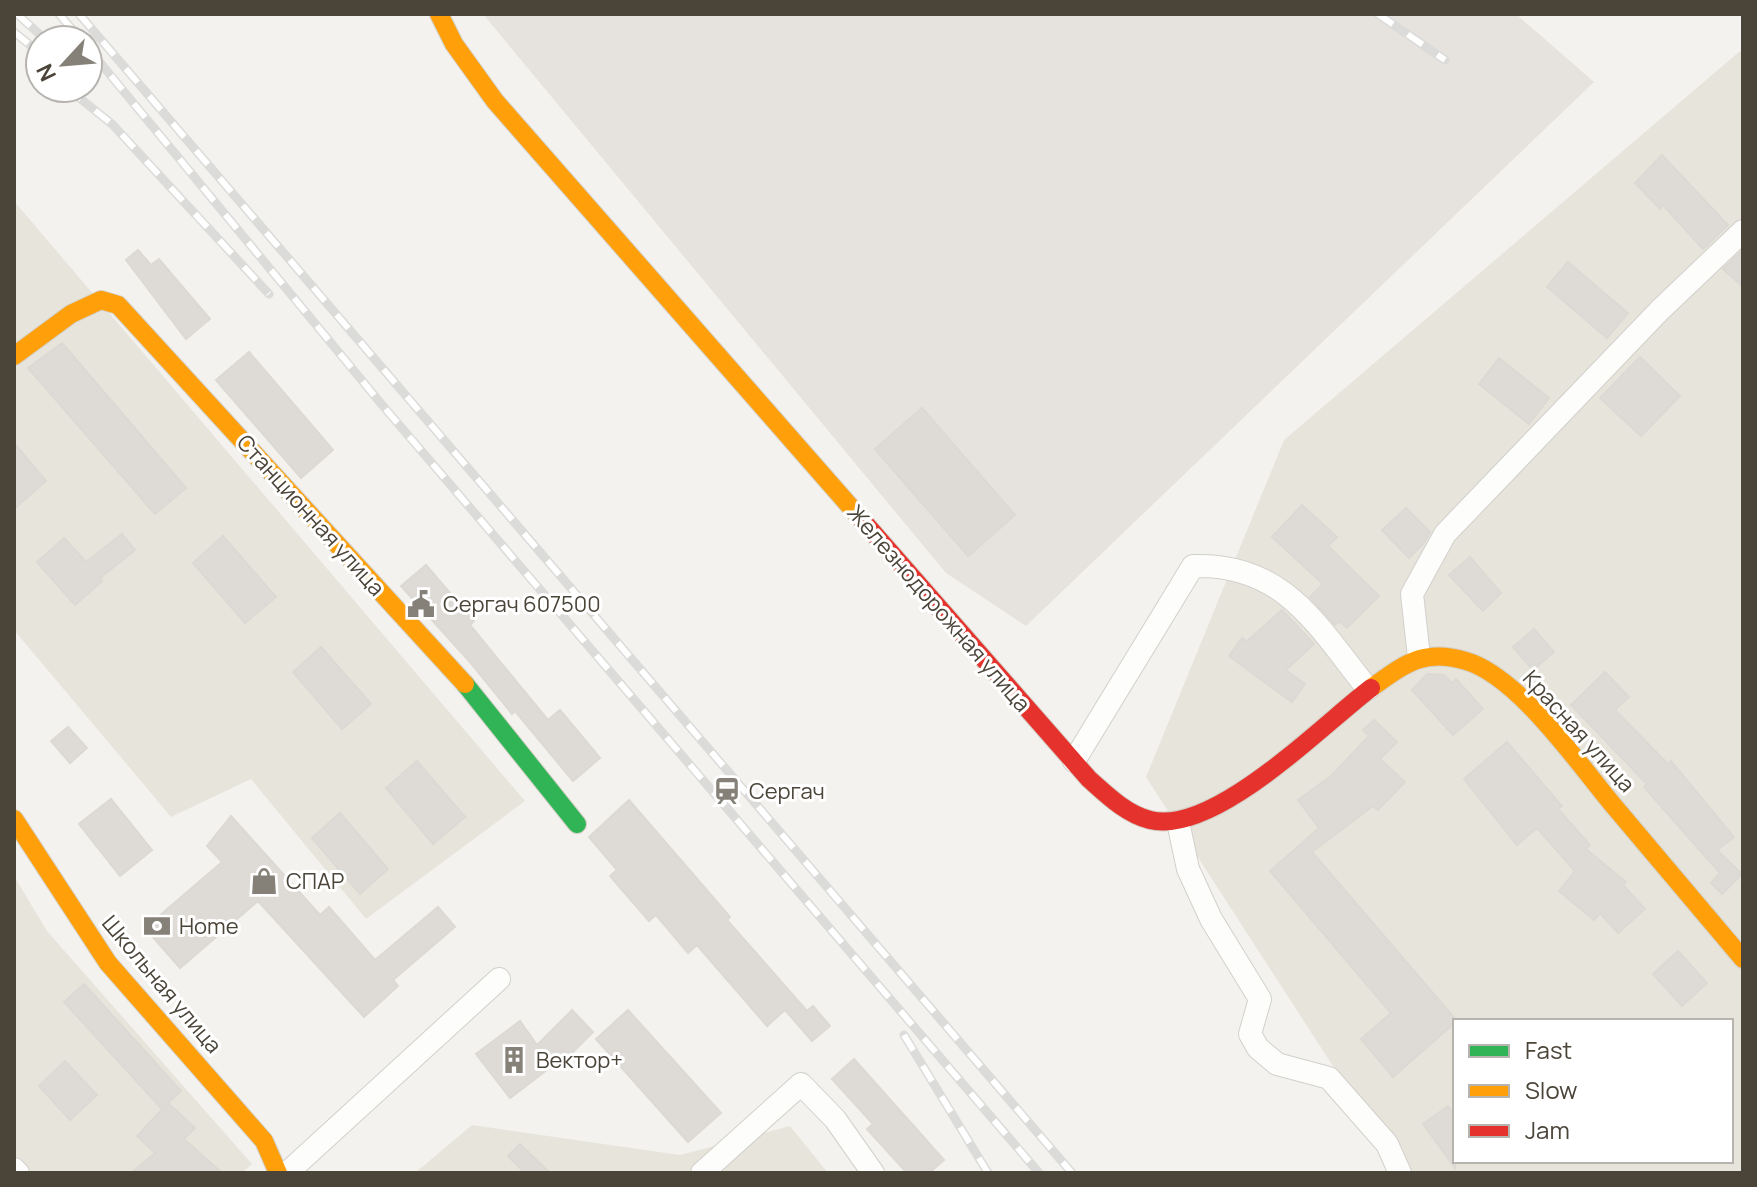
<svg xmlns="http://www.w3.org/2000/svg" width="1757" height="1187" viewBox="0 0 1757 1187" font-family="Manrope,sans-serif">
	<rect width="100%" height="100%" fill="#f4f2ee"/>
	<path fill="#e7e4dc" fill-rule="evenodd" d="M1740 51 1743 54V1173H1402L1146 777 1284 440ZM1455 1021H1731V1161H1455Z
		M14 201 525 801 366 919 251 779 171 817 14 630Z
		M14 876 47 931 252 1164 242 1173H14Z
		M472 1125 680 1155 790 1126 828 1173H415Z"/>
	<path fill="#e6e2de" d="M483 14H1516L1594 82 1026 626 946 573Z"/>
	<path fill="#dedbd6" stroke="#dcd9d4" stroke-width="2" d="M1662 155 1728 225 1703 249 1663 205 1660 209 1635 183Z
		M138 250 151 265 159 259 210 319 186 339 126 260Z
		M1743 250V287L1723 269Z
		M1568 262 1628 313 1607 338 1547 287Z
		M62 343 186 488 155 514 28 368Z
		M249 352 333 450 301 478 216 380Z
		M1640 357 1680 396 1641 436 1600 398Z
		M1499 358 1549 398 1529 424 1479 384Z
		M922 408 1015 515 968 556 875 449Z
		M14 443 46 481 14 509Z
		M1302 505 1337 537 1328 546 1379 596 1347 628 1339 621 1335 625 1310 597 1323 584 1272 537Z
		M1406 508 1430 532 1424 543 1409 558 1382 530Z
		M122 534 135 550 100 578 102 581 75 605 37 562 64 538 86 562Z
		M223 536 276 597 245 623 193 563Z
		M1470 557 1501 593 1483 611 1449 575Z
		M426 565 474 621 470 625 548 720 560 710 600 758 573 781 515 711 512 714 470 662 401 586Z
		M1282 610 1314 644 1286 670 1305 684 1292 702 1229 656 1242 638 1247 641Z
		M1534 629 1554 652 1533 670 1513 647Z
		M321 647 371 704 342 729 293 672Z
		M1605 672 1629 697 1615 710 1668 764 1671 761 1734 837 1717 850 1742 874 1722 894 1711 883 1720 873 1644 787 1647 784 1571 705Z
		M1427 674 1444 675 1452 683 1456 679 1483 709 1453 735 1412 690Z
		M1374 720 1397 742 1380 759 1405 782 1378 810 1373 806 1312 852 1457 1021 1393 1077 1361 1039 1391 1013 1270 871 1319 828 1298 800 1331 776 1369 736 1363 730Z
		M68 727 87 748 70 763 51 741Z
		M1507 742 1562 806 1558 809 1590 845 1586 849 1626 882 1623 885 1645 909 1618 933 1600 913 1594 920 1559 891 1575 871 1537 828 1517 845 1464 779Z
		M417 761 465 817 433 844 386 788Z
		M111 799 152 850 120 876 79 824Z
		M629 800 730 917 727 920 807 1011 813 1006 830 1026 812 1041 785 1010 767 1026 697 945 688 953 656 915 649 921 610 876 617 870 589 837Z
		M340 813 388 869 360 894 312 838Z
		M231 816 320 915 329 907 375 960 438 907 455 927 393 980 398 986 364 1017 258 901 180 968 145 928 222 862 207 846Z
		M1678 951 1707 983 1682 1006 1653 974Z
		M84 984 181 1091 168 1103 195 1128 184 1139 222 1173H131L155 1153 137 1136 165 1106 162 1109 64 1002Z
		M572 1010 593 1032 566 1059 564 1057 510 1098 476 1054 520 1021 537 1045Z
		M628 1010 721 1113 688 1142 596 1039Z
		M854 1059 944 1160 929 1173H907L867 1129 873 1124 832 1079Z
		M65 1061 97 1095 70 1120 39 1086Z
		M1448 1106 1455 1115V1168L1423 1124Z
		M520 1144 550 1173H525L508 1156Z"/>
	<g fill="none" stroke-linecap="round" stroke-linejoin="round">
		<g stroke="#d2d0cb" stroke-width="24">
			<path id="street" d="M1419 657 1412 594 1445 534 1660 310 1743 231
				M1074 761 1193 566C1285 563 1317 626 1368 689
				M1178 822 1188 869 1211 919 1260 999 1250 1034 1258 1048 1277 1064 1329 1078 1387 1144 1400 1173
				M14 1169 18 1173
				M287 1173 499 979
				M702 1173 801 1084 835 1119 873 1173"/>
		</g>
		<g stroke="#d3cfc5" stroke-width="20">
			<path id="fast" d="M465 684 577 824"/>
		</g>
		<g stroke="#d3cfc5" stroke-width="20">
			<path id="slow" d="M439 14 454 44 495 101 862 520
				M14 356 71 314 101 300 118 305 465 684
				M1371 688C1405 664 1423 648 1466 661 1518 676 1578 763 1613 805 1656 856 1700 908 1743 959
				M14 819 108 963 264 1141 278 1173"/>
		</g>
		<g stroke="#d3cfc5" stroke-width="20">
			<path id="jam" d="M862 520 1089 779C1107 795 1126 814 1150 820 1214 836 1322 725 1371 688"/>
		</g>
		<use href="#street" stroke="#fdfdfc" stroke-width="22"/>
		<use href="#fast" stroke="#30b455" stroke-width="18"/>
		<use href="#slow" stroke="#ff9f0a" stroke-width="18"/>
		<use href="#jam" stroke="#e5322d" stroke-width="18"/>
		<g stroke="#dbdbda" stroke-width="9">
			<path id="rail" d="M17 14 46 40
				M59 14 81 40
				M79 14 1072 1173
				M1378 14 1445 60
				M14 32 40 53
				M88 48 383 406 1039 1173
				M67 88 112 124 269 294
				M904 1035 988 1173"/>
		</g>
		<use href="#rail" stroke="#fff" stroke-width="6" stroke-dasharray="18" stroke-linecap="butt"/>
	</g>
	<defs>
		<g id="civic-bare" transform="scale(2.16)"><path d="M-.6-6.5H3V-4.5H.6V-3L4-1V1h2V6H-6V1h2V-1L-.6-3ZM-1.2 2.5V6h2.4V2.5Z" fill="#868178" stroke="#fff" stroke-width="2.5" paint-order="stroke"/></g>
		<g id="station-bare" transform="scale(2.16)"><path d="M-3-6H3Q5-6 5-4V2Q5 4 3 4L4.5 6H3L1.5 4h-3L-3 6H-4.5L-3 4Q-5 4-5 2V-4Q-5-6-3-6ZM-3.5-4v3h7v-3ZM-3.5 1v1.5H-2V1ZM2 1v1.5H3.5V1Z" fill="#868178" stroke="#fff" stroke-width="2.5" paint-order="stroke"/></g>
		<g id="shop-bare" transform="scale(2.16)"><path d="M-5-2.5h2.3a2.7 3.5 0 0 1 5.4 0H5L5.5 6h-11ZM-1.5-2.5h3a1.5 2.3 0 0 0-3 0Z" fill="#868178" stroke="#fff" stroke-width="2.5" paint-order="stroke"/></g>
		<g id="bank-bare" transform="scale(2.16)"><path d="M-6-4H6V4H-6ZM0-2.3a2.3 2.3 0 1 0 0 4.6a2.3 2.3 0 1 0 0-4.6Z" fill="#868178" stroke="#fff" stroke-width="2.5" paint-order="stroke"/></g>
		<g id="building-bare" transform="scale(2.16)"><path d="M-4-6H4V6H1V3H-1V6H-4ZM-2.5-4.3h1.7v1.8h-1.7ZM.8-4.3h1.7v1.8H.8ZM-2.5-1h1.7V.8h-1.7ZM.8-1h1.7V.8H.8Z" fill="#868178" stroke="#fff" stroke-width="2.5" paint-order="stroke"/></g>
	</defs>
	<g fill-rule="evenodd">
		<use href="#civic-bare" x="421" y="604"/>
		<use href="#station-bare" x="727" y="791"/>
		<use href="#shop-bare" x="264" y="881"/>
		<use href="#bank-bare" x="157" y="926"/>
		<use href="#building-bare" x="514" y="1060"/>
	</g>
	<g text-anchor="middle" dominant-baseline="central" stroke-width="6" stroke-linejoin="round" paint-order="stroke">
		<g font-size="22" fill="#4b4439" stroke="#fff">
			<text transform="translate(311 515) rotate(48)">Станционная улица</text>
			<text transform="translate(939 608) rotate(49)">Железнодорожная улица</text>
			<text transform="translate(1579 731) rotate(48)">Красная улица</text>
			<text transform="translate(162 984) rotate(50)">Школьная улица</text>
		</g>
		<g font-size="22" fill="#4b4439" stroke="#fff" text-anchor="start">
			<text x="443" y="604">Сергач 607500</text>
			<text x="749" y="791">Сергач</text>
			<text x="286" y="881">СПАР</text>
			<text x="179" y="926">Home</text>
			<text x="536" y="1060">Вектор+</text>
		</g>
	</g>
	<rect width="1757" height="1187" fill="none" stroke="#4b4439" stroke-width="32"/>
	<rect x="1453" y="1019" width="280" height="144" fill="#ffffff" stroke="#b7b4b0" stroke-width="2"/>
	<rect x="1469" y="1045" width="40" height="12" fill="#30b455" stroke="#b7b4b0" stroke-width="2"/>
	<text x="1525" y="1059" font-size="24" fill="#4b4439">Fast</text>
	<rect x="1469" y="1085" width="40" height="12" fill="#ff9f0a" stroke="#b7b4b0" stroke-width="2"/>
	<text x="1525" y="1099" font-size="24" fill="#4b4439">Slow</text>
	<rect x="1469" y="1125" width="40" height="12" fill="#e5322d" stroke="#b7b4b0" stroke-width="2"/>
	<text x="1525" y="1139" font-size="24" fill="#4b4439">Jam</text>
	<g transform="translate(64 64) rotate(244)"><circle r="38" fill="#ffffff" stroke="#b7b4b0" stroke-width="2"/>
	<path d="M0-6L14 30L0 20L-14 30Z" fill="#868178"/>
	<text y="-12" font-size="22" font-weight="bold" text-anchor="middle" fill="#4b4439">N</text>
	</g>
</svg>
